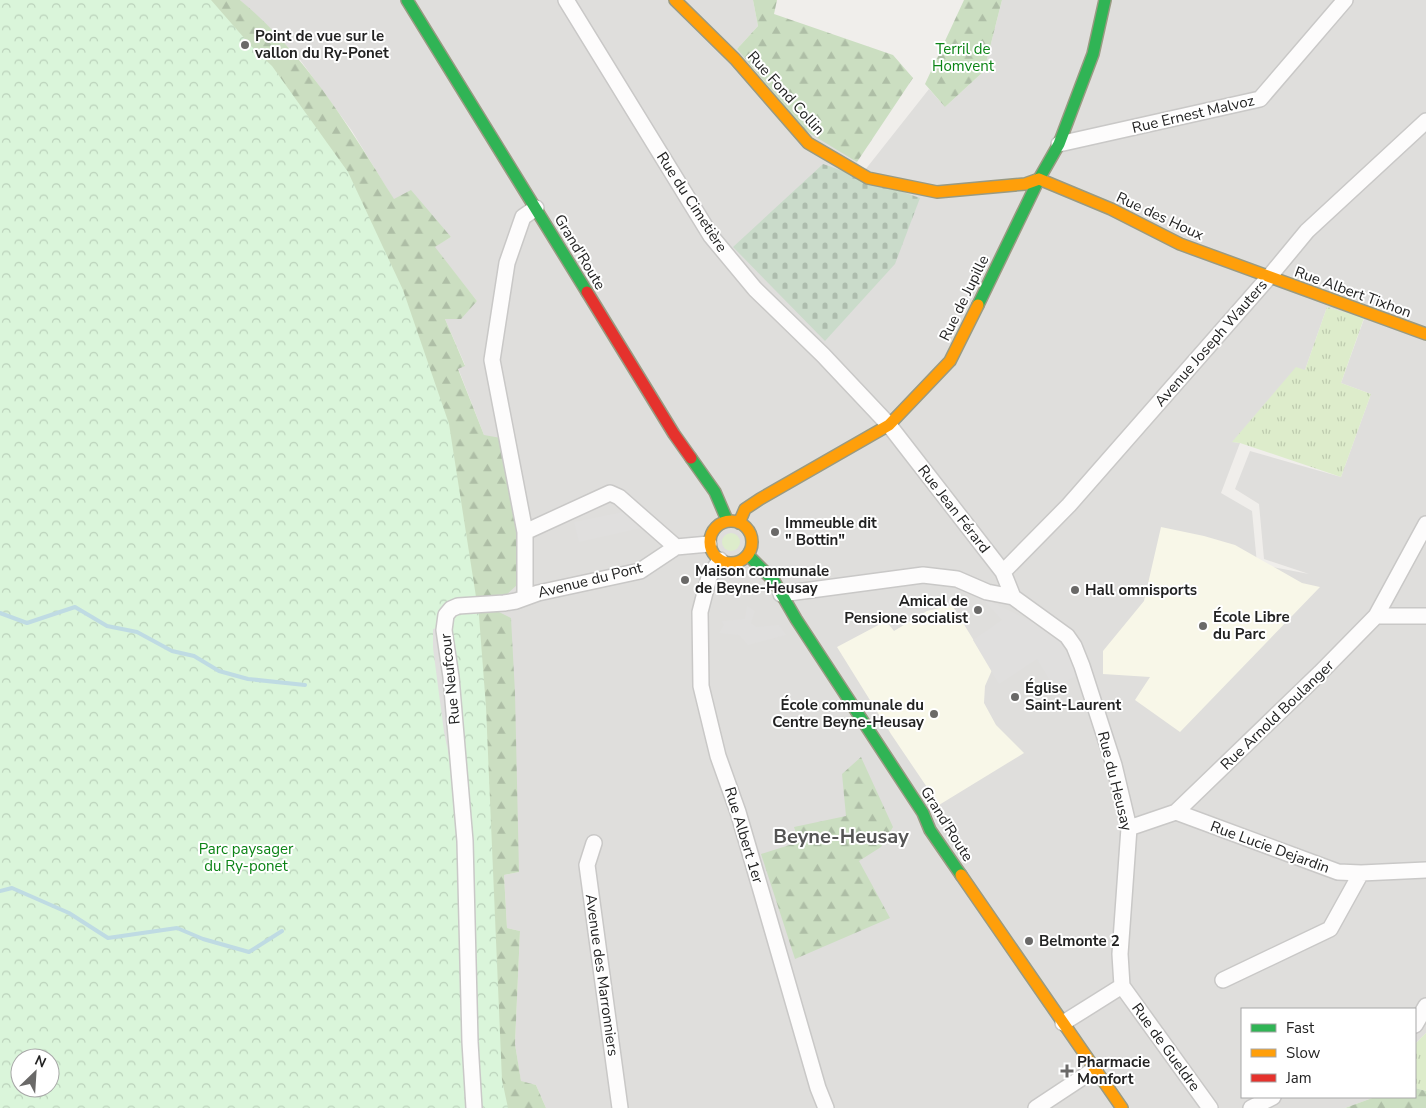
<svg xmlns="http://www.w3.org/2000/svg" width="1426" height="1108" viewBox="0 0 1426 1108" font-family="'Nunito Sans',sans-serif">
	<defs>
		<pattern id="grass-tufts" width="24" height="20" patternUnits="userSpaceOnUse" patternTransform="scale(1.25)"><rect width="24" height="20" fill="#ddeccb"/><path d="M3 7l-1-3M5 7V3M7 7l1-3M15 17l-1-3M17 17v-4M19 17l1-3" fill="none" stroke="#bdcaae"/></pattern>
		<pattern id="forest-firs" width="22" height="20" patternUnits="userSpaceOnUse" patternTransform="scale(1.25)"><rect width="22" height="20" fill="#cbdec1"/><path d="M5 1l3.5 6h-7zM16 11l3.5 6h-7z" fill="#aebea6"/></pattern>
		<pattern id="cemetery-stones" width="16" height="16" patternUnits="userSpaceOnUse" patternTransform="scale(1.25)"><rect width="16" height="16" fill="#cadbca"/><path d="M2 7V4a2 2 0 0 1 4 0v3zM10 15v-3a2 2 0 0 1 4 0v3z" fill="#adbcad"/></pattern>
		<pattern id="park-crowns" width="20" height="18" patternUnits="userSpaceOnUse" patternTransform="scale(1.25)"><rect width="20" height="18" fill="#daf5da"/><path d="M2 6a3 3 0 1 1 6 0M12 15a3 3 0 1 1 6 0" fill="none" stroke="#bbd2bb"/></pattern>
	</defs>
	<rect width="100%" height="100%" fill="#f0eeeb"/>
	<path fill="#dfdedc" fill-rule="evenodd" d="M240 0H753L758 26 737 49 865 170 929 89 945 107 984 71 1002 0H1426V1033L1415 1044V1009H1242V1097H1375L1345 1108H546L536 1085 521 1082 515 1044 520 931 507 928 504 875 519 872 495 610 484 435 458 368 465 365 445 319 477 301 434 247 451 237 394 200 352 131 298 57ZM1327 307 1364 319 1341 383 1371 394 1341 477 1250 451 1235 489 1259 504 1264 559 1309 574 1257 564 1252 511 1221 493 1240 443 1233 442 1305 370Z"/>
	<path fill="#f8f7e8" d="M1161 527 1204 536 1235 545 1302 583 1320 587 1180 732 1135 700 1150 677 1103 674V651L1144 601Z
		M952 605 992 670 985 686 984 703 996 725 1024 753 939 805 891 734 837 647 886 621 894 631 927 611Z"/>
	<path fill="url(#grass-tufts)" d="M1327 307 1364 318 1341 383 1371 394 1341 477 1240 443 1232 442 1296 367 1305 370Z
		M1426 1033V1091L1415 1088V1044Z"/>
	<path fill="url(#forest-firs)" d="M144 0H240C305 54 350 128 394 199L411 190 451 237 435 247 477 301 461 319H445L465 366 458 369 484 435 501 438 518 527 517 585 503 598 465 600Z
		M753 0H777L774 14 893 55 913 78 857 162 806 131 737 49 758 26Z
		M964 0H1002L984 71 945 107 925 84Z
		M495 610 511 618 515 693 519 872 504 875 507 928 520 931 515 1044 521 1081 536 1085 546 1108H488L459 614Z
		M861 757 893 827 881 847 859 861 890 918 795 959 761 854 799 842 794 827 846 816 842 774Z
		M1415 1088 1426 1091V1108H1345L1375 1097H1415Z"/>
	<path fill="url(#cemetery-stones)" d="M823 164 920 198 895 264 825 341 733 247Z"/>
	<path fill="url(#park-crowns)" fill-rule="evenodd" d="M0 0H211L252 47 272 66 348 172 403 290 449 424 479 616 486 707 502 1080 508 1108H0ZM20 1058H50V1088H20Z"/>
	<path fill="#ddeccb" d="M722 542a9 9 0 1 1 18 0a9 9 0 1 1-18 0Z"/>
	<path fill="#e0dfde" d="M623 512 641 528 579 542 574 522Z
		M981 597 1053 632 1070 655 1078 675 1054 687 1037 659 999 684 973 640 1002 620Z
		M747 606 755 611 751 623 756 627 779 625 786 635 748 645 739 635 719 633 724 625 722 621 745 619Z
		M437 628 444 630 453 775 444 732 433 648V629Z"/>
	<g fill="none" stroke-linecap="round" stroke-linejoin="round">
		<path stroke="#bfdbe3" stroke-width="4" d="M0 613 27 623 75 607 107 626 137 632 172 651 194 656 219 671 248 679 305 685
			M0 891 12 888 69 913 108 938 177 928 203 939 249 952 282 931"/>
		<g stroke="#c9c8c7" stroke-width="18">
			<path id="street" d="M566 0 711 236 755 289 823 355 889 425 1003 572 1013 597
				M1059 144 1260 99 1345 0
				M525 532 610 493 619 497 676 547
				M720 560 709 577 700 612 701 686 718 756 738 812 762 894 818 1088 826 1108
				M1003 572 1069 505 1269 277 1307 231 1426 121
				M781 594 923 575 957 579 987 592 1013 597 1067 636 1074 646 1082 666 1114 765 1129 828 1120 954 1122 986 1063 1023
				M525 597V532L492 360 507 263 523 217 536 208
				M1376 616 1426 524
				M1176 812 1338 872 1361 873 1426 870
				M1129 828 1176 812 1320 673 1376 616H1426
				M594 843 587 865 620 1108
				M1223 980 1330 929 1361 873
				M1122 986 1210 1108
				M1415 1025 1426 1006
				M474 1108 470 1042 465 841 451 677 444 630 446 615 451 609 458 606 504 603 516 601 538 593 640 571 676 547 709 544
				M1036 1108 1095 1069
				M1251 1108 1273 1097"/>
		</g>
		<g stroke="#999a82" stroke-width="14">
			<path id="fast" d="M407 0 587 292
				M978 305 1039 179 1059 144 1093 54 1105 0
				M691 458 715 492 727 520
				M748 555 774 581 796 619 923 813 930 830 961 875"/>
		</g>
		<g stroke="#999a82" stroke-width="14">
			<path id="slow" d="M675 0 735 59 808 143 868 178 937 192 1025 184 1039 179
				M1039 179 1111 209 1180 244 1426 334
				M710 542a21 21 0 1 1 42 0a21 21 0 1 1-42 0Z
				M739 523 745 509 760 499 889 425 950 361 978 305
				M961 875 1122 1108"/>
		</g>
		<g stroke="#999a82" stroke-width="14">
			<path id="jam" d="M587 292 674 434 691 458"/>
		</g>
		<use href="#street" stroke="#fdfcfc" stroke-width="15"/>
		<use href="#fast" stroke="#30b455" stroke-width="11"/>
		<use href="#slow" stroke="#ff9f0a" stroke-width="11"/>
		<use href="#jam" stroke="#e5322d" stroke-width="11"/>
	</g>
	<g fill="#6a6968" stroke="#fff" stroke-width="2">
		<circle cx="245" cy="45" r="5"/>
		<circle cx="775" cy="532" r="5"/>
		<circle cx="685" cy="580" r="5"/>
		<circle cx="1075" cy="590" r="5"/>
		<circle cx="978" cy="610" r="5"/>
		<circle cx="1203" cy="626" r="5"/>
		<circle cx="1015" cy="697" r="5"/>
		<circle cx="934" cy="714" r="5"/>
		<circle cx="1029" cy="941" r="5"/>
		<path d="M1064.5 1063.5h5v5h5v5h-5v5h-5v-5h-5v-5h5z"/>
	</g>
	<g text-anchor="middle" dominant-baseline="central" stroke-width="4" stroke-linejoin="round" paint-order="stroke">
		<g font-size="15" font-weight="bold" fill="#222" stroke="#fff" text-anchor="start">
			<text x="255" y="36">Point de vue sur le<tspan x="255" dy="17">vallon du Ry-Ponet</tspan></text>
			<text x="785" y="523">Immeuble dit<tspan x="785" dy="17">" Bottin"</tspan></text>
			<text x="695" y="571">Maison communale<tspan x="695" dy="17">de Beyne-Heusay</tspan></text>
			<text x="1085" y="590">Hall omnisports</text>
			<text x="968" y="601" text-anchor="end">Amical de<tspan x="968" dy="17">Pensione socialist</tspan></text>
			<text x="1213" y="617">École Libre<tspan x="1213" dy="17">du Parc</tspan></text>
			<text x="1025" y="688">Église<tspan x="1025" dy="17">Saint-Laurent</tspan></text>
			<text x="924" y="705" text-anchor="end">École communale du<tspan x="924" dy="17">Centre Beyne-Heusay</tspan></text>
			<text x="1039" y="941">Belmonte 2</text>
			<text x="1077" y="1062">Pharmacie<tspan x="1077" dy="17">Monfort</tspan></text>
		</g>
		<g font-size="15" fill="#0c8416" stroke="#fff">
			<text x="963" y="49">Terril de<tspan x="963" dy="17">Homvent</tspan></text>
			<text x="246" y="849">Parc paysager<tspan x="246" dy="17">du Ry-ponet</tspan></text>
		</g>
		<g font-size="15" fill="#222" stroke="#fff">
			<text transform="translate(786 93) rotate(48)">Rue Fond Collin</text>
			<text transform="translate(1193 114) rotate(-13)">Rue Ernest Malvoz</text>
			<text transform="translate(692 202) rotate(57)">Rue du Cimetière</text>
			<text transform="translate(1160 216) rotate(25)">Rue des Houx</text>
			<text transform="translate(580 252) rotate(59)">Grand'Route</text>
			<text transform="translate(1353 292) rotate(20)">Rue Albert Tixhon</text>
			<text transform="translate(964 298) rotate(-64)">Rue de Jupille</text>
			<text transform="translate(1211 343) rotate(-49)">Avenue Joseph Wauters</text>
			<text transform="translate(954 509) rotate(52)">Rue Jean Férard</text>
			<text transform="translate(590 580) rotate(-14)">Avenue du Pont</text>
			<text transform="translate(450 679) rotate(-96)">Rue Neufcour</text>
			<text transform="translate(1277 715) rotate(-44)">Rue Arnold Boulanger</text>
			<text transform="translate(1115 781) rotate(76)">Rue du Heusay</text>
			<text transform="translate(947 824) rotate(58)">Grand'Route</text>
			<text transform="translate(744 835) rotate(73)">Rue Albert 1er</text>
			<text transform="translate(1270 847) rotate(20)">Rue Lucie Dejardin</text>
			<text transform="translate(602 975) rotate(82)">Avenue des Marronniers</text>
			<text transform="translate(1166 1047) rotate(54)">Rue de Gueldre</text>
		</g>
		<g font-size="20" font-weight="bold" fill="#555" stroke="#fff">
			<text x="841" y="836">Beyne-Heusay</text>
		</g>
	</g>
	<rect x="1241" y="1008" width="175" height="90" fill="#ffffff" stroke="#a7a7a7"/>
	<rect x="1251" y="1024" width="25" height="8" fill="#30b455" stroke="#a7a7a7"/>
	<text x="1286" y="1033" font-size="15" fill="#222222">Fast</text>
	<rect x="1251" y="1049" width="25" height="8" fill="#ff9f0a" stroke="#a7a7a7"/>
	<text x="1286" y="1058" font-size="15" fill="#222222">Slow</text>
	<rect x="1251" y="1074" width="25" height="8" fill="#e5322d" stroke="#a7a7a7"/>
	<text x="1286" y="1083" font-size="15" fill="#222222">Jam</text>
	<g transform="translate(35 1073) rotate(25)"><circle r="24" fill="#ffffff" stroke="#a7a7a7"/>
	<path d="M0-4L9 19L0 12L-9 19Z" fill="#6a6968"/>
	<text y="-8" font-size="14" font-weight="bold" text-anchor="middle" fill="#222222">N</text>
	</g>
</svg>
